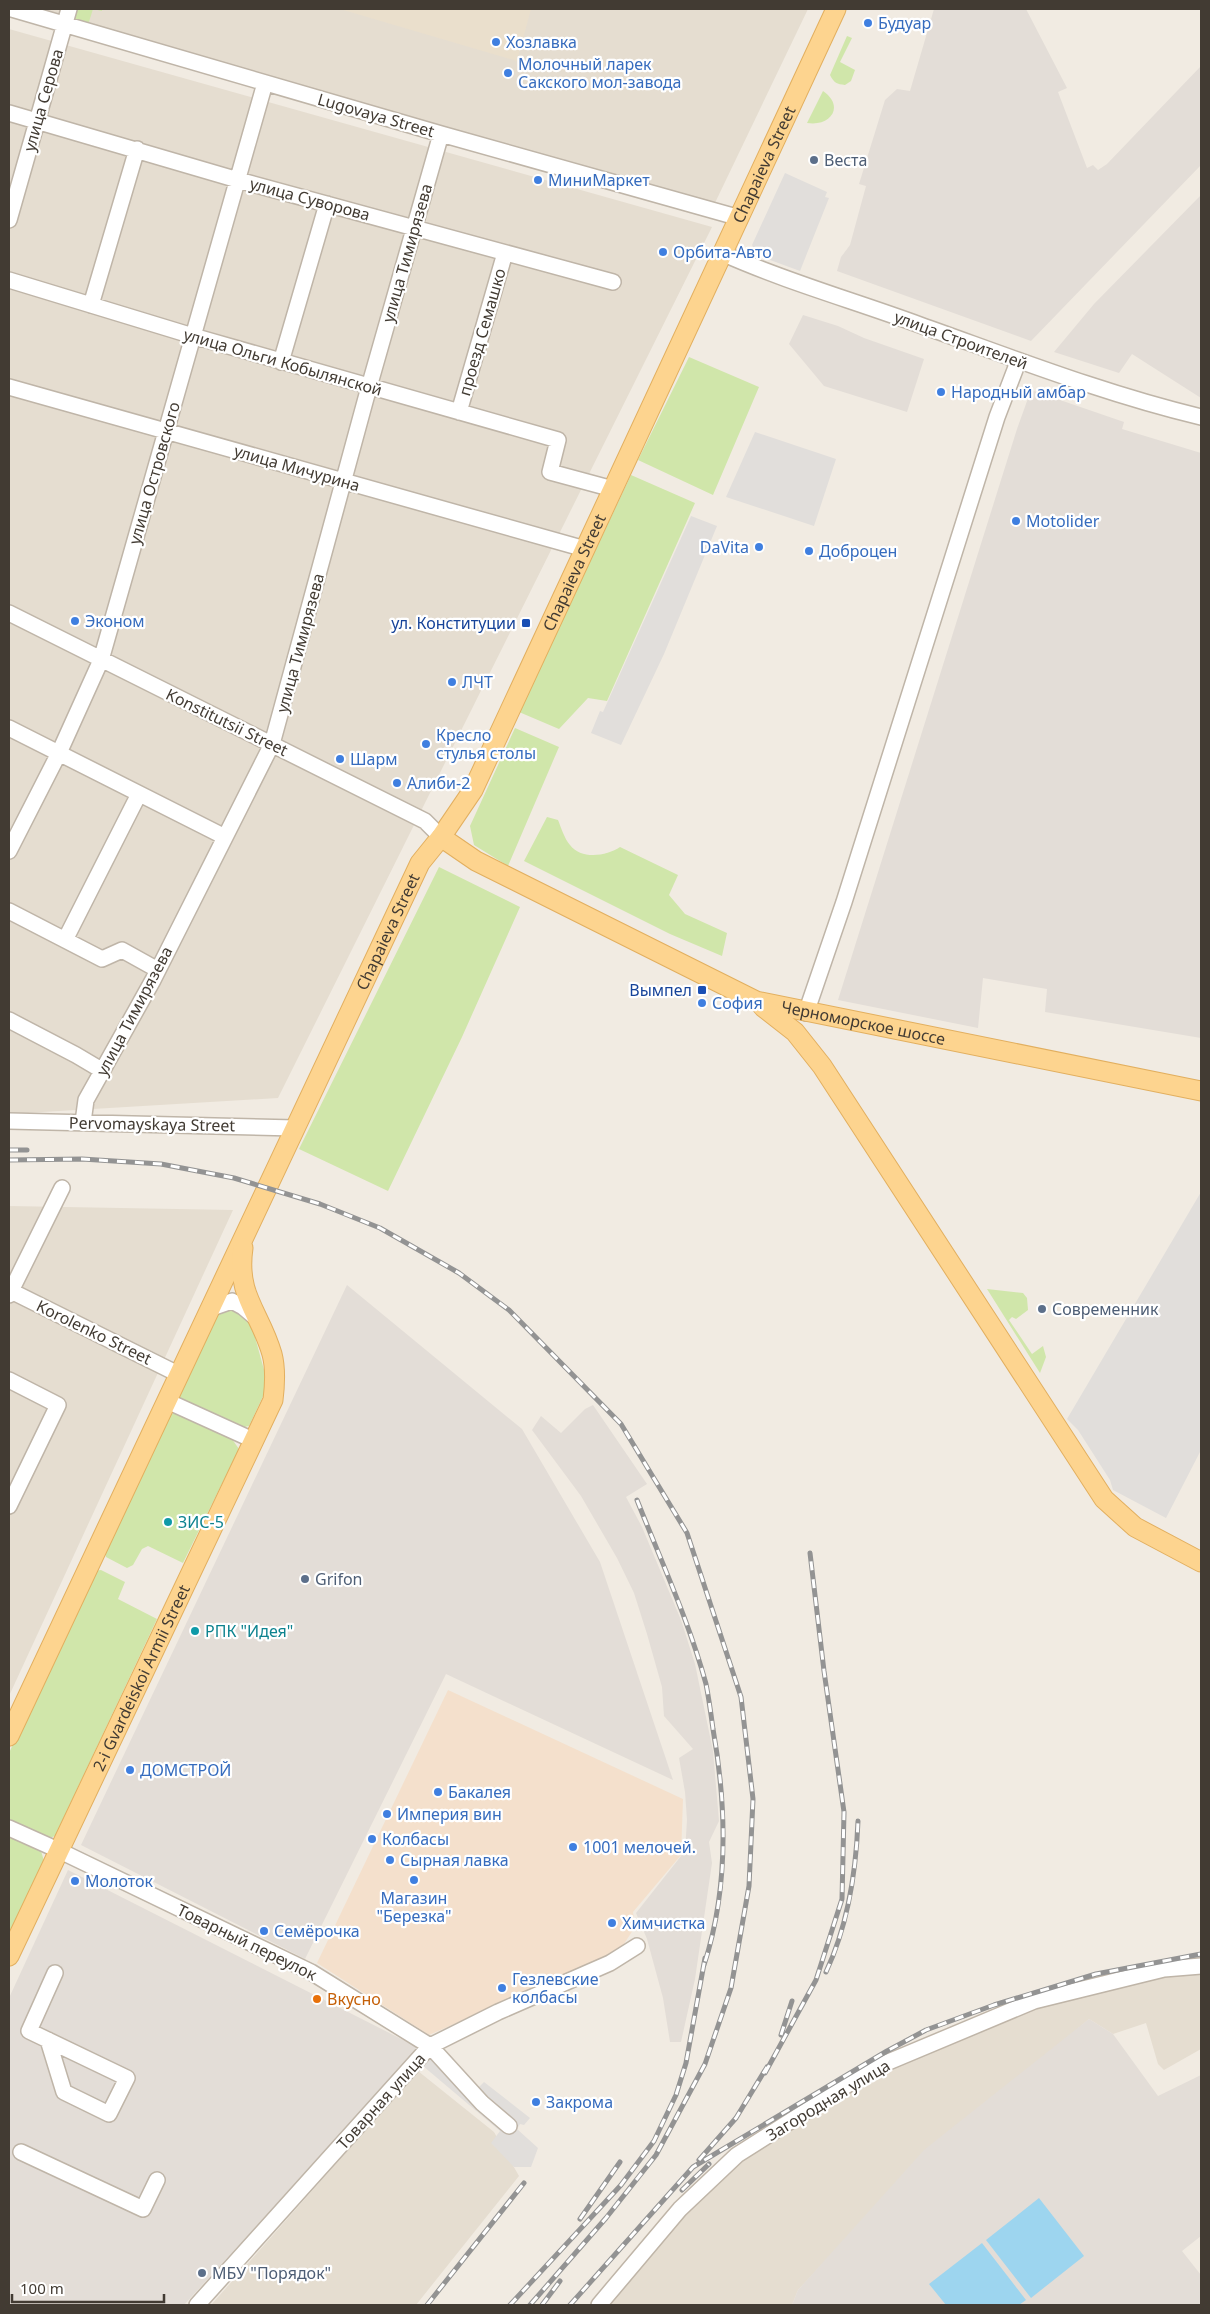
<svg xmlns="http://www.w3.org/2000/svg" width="1210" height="2314" viewBox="0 0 1210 2314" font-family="'Noto Sans',sans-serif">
	<rect width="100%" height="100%" fill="#f1ebe2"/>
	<path fill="#e5ddd0" d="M32 9H808L713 207Z
		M9 29 712 227 278 1098 9 1114Z
		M9 1206 233 1210 9 1696Z
		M1201 1973V2049L1164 2070 1158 2064 1146 2023 1113 2034 1089 2019 1048 2054 827 2259 798 2290 792 2305H604L679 2219 731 2168 812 2113 886 2070 1027 2010 1144 1978Z
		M418 2071 494 2132 519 2176 416 2305H211Z"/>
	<path fill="#f4e0cc" d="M448 1690 683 1799 681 1855 633 1912 635 1927 618 1953 429 2035 317 1963Z"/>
	<path fill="#e3ddd7" d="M934 9H1026L1067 88 1058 92 1087 168 1093 165 1098 170 1107 164 1201 66V165L1031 341 837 271 841 257 850 245 866 186 859 184 885 100 897 89 910 91Z
		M1201 195V398L1132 354 1119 373 1054 352 1094 304Z
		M803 315 838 326 864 338 924 359 907 412 824 386 789 344Z
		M1031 390 1124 422 1122 429 1201 453V1038L1045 1012 1047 989 983 978 978 1028 838 1000 1017 429Z
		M347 1285 522 1429 600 1562 673 1780 446 1674 305 1959 81 1845Z
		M593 1405 647 1484 626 1497 642 1527 681 1620 695 1664 713 1751 719 1821 709 1842 712 1863 695 1979 681 2042H670L663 1998 647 1939 636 1913 685 1851 687 1820 685 1792 679 1758 693 1749 664 1716 662 1687 647 1634 634 1593 617 1558 581 1496 532 1430 541 1416 561 1433 585 1409Z
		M68 1870 419 2048 184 2305H9V1998Z
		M1089 2019 1113 2034 1158 2096 1201 2075V2236L1182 2251 1201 2275V2305H792L798 2290 924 2150Z"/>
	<path fill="#eadfcc" d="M340 9H531L517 61Z"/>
	<path fill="#d0e6aa" d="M75 9H102V11L93 9 88 25 76 22 73 18Z
		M847 36 852 38 840 62 855 70 851 81 845 85C837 84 834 83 830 75Z
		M823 91C845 106 831 127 807 123Z
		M689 357 759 387 713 495 638 460Z
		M631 475 695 503 607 701 588 698 559 729 519 712Z
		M515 728 559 747 508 866 474 845 470 826Z
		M547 817 558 820C561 827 564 838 570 845 581 860 607 856 620 847L678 875 669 895 685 914 727 933 722 956 670 934 524 861Z
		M439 867 520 907 462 1037 388 1191 299 1149Z
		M987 1289 1023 1293 1027 1298 1028 1310 1016 1319 1012 1317 1009 1320 1032 1354 1043 1346 1046 1357 1040 1373Z
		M227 1310 240 1311 250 1319 266 1377 265 1392 249 1426 236 1429 180 1403 177 1392 214 1316Z
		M176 1412 232 1439 239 1449 183 1563 148 1546 142 1549 133 1565 127 1568 106 1557 104 1549 168 1416Z
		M101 1570 125 1582 118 1599 157 1619 55 1836 45 1840 9 1823V1753L93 1571Z
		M9 1836 41 1851 44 1861 9 1935Z"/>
	<path fill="#e1dedb" d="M785 173 827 192 825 197 829 198 800 271 759 256 752 245Z
		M755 432 836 459 814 526 726 497Z
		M691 516 717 526 664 654 621 745 591 733 600 711 603 712Z
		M1201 1192V1450L1166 1518 1113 1490 1110 1480 1078 1430 1067 1419Z
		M431 2058 470 2096 484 2082 530 2118 524 2125 520 2124 517 2129 538 2148 531 2167H514L491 2143 500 2131 423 2066Z"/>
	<path fill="#9dd5ef" d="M1039 2198 1084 2256 1031 2298 986 2240Z
		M982 2243 1026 2300 1019 2305H946L929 2284Z"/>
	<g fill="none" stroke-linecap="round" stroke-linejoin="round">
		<g stroke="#bfb5a8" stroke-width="18">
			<path id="minor" d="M12 9 441 134 740 218
				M9 113 238 180 613 282
				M9 220 69 9
				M724 254C787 282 855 301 920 325 1013 358 1105 394 1201 417
				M9 280 193 336 558 440 550 472 613 489
				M91 305 137 149
				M281 362 327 204
				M9 387 585 549
				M459 412 505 253
				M9 613 425 821 441 837
				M9 728 225 837
				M9 851 59 753 101 660 265 83
				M9 911 102 959 122 950 158 970
				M65 940 139 794
				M806 1013 844 902 997 417 1018 362
				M9 1020 76 1055 103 1071
				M9 1121 295 1128
				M83 1122 86 1100 153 980 272 744 369 387 441 134
				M9 1290 178 1374
				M9 1295 62 1188
				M209 1309 232 1301 243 1307 256 1318
				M9 1380 58 1405 9 1506
				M167 1401 253 1440
				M9 1828 58 1850 311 1972 430 2046 482 2103 509 2126
				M48 2040 64 2092 109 2114 127 2078 29 2031 55 1973
				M21 2152 143 2209 157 2180
				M197 2305 430 2046 498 2012 610 1963 637 1946
				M599 2305 680 2209 737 2155 874 2068 1034 2001 1164 1969 1201 1966"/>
		</g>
		<g stroke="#e2af5f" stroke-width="21">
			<g id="major">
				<path id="s1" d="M441 837 476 861 756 1001 1201 1091"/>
				<path d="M763 1007 795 1032 822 1066 1104 1499 1135 1527 1201 1562"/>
				<path id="s2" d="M9 1736 420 863 441 837 473 790 836 9"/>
				<path id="s3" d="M9 1956 273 1400C275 1384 276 1369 272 1354 260 1312 236 1296 243 1248"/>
			</g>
		</g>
		<use href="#minor" stroke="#fff" stroke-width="15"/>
		<use href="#major" stroke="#fdd48f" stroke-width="19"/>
		<g stroke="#939393" stroke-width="5">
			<path id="rail" d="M9 1150H27
				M9 1160 82 1159 161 1164 234 1178 320 1204 380 1228 459 1273 509 1310 621 1424 687 1533 741 1697 753 1799 749 1886 731 1988 705 2064 656 2155 606 2218 530 2305
				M637 1500C661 1561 689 1621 706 1684 709 1699 711 1714 713 1729 727 1808 729 1888 704 1965
				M826 1972C848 1925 856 1873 858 1821
				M781 2035 792 2001
				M765 2073 816 1980 842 1899 844 1812 824 1671 810 1553
				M699 2160 736 2118 767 2067
				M682 2190 709 2164
				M580 2219 620 2162
				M427 2305 524 2183
				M510 2305 621 2185 654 2141 676 2095 686 2063 705 1958
				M542 2305 560 2281
				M570 2305 693 2167 887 2051 926 2030 994 2005 1096 1974 1201 1954"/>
		</g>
		<use href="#rail" stroke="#fff" stroke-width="3" stroke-dasharray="9" stroke-linecap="butt"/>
	</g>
	<g fill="#3f7fe0" stroke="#fff" stroke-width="2">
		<circle cx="868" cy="23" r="5"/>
		<circle cx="496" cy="42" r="5"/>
		<circle cx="508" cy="73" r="5"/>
		<circle cx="538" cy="180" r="5"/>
		<circle cx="663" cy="252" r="5"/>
		<circle cx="941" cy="392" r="5"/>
		<circle cx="1016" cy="521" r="5"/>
		<circle cx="759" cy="547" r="5"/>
		<circle cx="809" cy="551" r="5"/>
		<circle cx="75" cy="621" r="5"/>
		<circle cx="452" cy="682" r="5"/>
		<circle cx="426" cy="744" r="5"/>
		<circle cx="340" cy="759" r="5"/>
		<circle cx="397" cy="783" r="5"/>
		<circle cx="702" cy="1003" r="5"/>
		<circle cx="130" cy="1770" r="5"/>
		<circle cx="438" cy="1792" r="5"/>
		<circle cx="387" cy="1814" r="5"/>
		<circle cx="372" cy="1839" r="5"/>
		<circle cx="573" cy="1847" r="5"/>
		<circle cx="390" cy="1860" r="5"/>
		<circle cx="414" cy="1880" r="5"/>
		<circle cx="75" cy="1881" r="5"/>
		<circle cx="612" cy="1923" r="5"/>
		<circle cx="264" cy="1931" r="5"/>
		<circle cx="502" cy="1988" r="5"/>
		<circle cx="536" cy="2102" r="5"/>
	</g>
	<g fill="#5c6f8a" stroke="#fff" stroke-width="2">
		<circle cx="814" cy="160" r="5"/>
		<circle cx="1042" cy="1309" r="5"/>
		<circle cx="305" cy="1579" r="5"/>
		<circle cx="202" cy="2273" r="5"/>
	</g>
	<g fill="#1a4fb4" stroke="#fff" stroke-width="2">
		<rect x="521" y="618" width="10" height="10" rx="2.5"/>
		<rect x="697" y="985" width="10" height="10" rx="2.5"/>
	</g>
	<g fill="#0f9aa8" stroke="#fff" stroke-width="2">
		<circle cx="168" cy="1522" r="5"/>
		<circle cx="195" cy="1631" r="5"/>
	</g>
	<circle fill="#e8710a" stroke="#fff" stroke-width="2" cx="317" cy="1999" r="5"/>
	<g text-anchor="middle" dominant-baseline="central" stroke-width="4.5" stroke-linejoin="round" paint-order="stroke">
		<g font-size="16" fill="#366cbe" stroke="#fff" text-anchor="start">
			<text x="878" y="23">Будуар</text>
			<text x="506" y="42">Хозлавка</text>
			<text x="518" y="64">Молочный ларек<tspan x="518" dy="18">Сакского мол-завода</tspan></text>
			<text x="548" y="180">МиниМаркет</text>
			<text x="673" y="252">Орбита-Авто</text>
			<text x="951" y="392">Народный амбар</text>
			<text x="1026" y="521">Motolider</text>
			<text x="749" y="547" text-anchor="end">DaVita</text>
			<text x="819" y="551">Доброцен</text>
			<text x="85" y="621">Эконом</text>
			<text x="462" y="682">ЛЧТ</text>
			<text x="436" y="735">Кресло<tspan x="436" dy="18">стулья столы</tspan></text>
			<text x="350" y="759">Шарм</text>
			<text x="407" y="783">Алиби-2</text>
			<text x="712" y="1003">София</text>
			<text x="140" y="1770">ДОМСТРОЙ</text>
			<text x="448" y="1792">Бакалея</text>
			<text x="397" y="1814">Империя вин</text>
			<text x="382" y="1839">Колбасы</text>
			<text x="583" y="1847">1001 мелочей.</text>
			<text x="400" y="1860">Сырная лавка</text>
			<text x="85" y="1881">Молоток</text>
			<text x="414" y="1898" text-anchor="middle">Магазин<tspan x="414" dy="18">"Березка"</tspan></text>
			<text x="622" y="1923">Химчистка</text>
			<text x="274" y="1931">Семёрочка</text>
			<text x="512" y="1979">Гезлевские<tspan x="512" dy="18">колбасы</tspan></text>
			<text x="546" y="2102">Закрома</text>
		</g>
		<g font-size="16" fill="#423b33" stroke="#fff">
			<text transform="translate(43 100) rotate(-74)">улица Серова</text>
			<text transform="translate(376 115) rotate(16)">Lugovaya Street</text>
			<text stroke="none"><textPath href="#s2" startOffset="1745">Chapaieva Street</textPath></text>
			<text transform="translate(310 199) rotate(15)">улица Суворова</text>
			<text transform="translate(407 253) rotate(-74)">улица Тимирязева</text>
			<text transform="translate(482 332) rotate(-74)">проезд Семашко</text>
			<text transform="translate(961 340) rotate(20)">улица Строителей</text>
			<text transform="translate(283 362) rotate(16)">улица Ольги Кобылянской</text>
			<text transform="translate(297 468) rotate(16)">улица Мичурина</text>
			<text transform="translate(154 473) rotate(-74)">улица Островского</text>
			<text stroke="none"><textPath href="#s2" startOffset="1295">Chapaieva Street</textPath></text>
			<text transform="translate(300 643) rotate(-75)">улица Тимирязева</text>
			<text transform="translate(227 722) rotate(26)">Konstitutsii Street</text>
			<text stroke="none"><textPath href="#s2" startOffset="889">Chapaieva Street</textPath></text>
			<text transform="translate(134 1011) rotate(-62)">улица Тимирязева</text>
			<text stroke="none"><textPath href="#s1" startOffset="465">Черноморское шоссе</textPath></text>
			<text transform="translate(152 1124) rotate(1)">Pervomayskaya Street</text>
			<text transform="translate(94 1332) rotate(26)">Korolenko Street</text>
			<text stroke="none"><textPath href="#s3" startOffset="308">2-i Gvardeiskoi Armii Street</textPath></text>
			<text transform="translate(247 1942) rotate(26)">Товарный переулок</text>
			<text transform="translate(828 2100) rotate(-31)">Загородная улица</text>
			<text transform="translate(381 2101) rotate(-48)">Товарная улица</text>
		</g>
		<g font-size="16" fill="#4e5e75" stroke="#fff" text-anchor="start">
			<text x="824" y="160">Веста</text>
			<text x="1052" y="1309">Современник</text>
			<text x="315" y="1579">Grifon</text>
			<text x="212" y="2273">МБУ "Порядок"</text>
		</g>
		<g font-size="16" fill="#164399" stroke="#fff" text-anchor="end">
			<text x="516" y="623">ул. Конституции</text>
			<text x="692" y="990">Вымпел</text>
		</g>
		<g font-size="16" fill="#0d838f" stroke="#fff" text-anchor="start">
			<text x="178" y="1522">ЗИС-5</text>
			<text x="205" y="1631">РПК "Идея"</text>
		</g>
		<g font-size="16" fill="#c56008" stroke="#fff" text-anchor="start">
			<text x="327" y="1999">Вкусно</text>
		</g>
	</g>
	<rect width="1210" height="2314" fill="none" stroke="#423b33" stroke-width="20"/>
	<path d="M12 2294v8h152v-8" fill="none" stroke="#423b33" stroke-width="2.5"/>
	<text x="20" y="2294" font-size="15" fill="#423b33" stroke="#ffffff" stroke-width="4" paint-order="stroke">100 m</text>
</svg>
